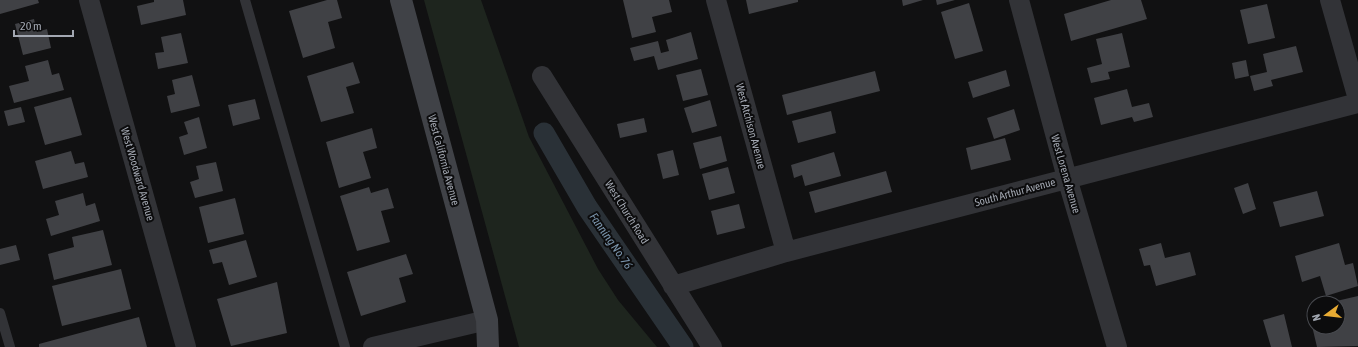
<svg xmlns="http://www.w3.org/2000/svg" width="1358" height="347" viewBox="0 0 1358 347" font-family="'Asap Condensed',sans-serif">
	<rect width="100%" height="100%" fill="#111112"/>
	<path fill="#1e251e" d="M424 0H481L529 137 598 269 618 300 657 347H519Z"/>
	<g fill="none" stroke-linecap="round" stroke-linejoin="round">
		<path stroke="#2a3137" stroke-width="21" d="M544 133 587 207 683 347"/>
	</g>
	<path fill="#404145" d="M0 0H38L39 3 0 14Z
		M154 0H183L186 15 141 25 137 6 154 2Z
		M327 0H337L342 18 328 22 335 48 303 58 289 11Z
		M623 0H669L672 12 652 17 656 32 632 38Z
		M746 0H798V2L749 14Z
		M902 0H923L903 6Z
		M936 0H955L937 5Z
		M1111 0H1141L1147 19 1071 41 1064 14Z
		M969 3 983 51 955 59 941 12Z
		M1267 4 1275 38 1248 44 1240 10Z
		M34 19 37 32 47 29 51 48 23 55 15 24Z
		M691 32 698 59 658 70 654 56 634 61 630 48 658 41 661 53 669 51 666 40Z
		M181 33 188 63 158 69 155 53 164 52 161 37Z
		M1122 33 1130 67 1108 72 1110 79 1091 83 1087 68 1102 64 1096 39Z
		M1296 46 1303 72 1271 80 1273 86 1254 91 1250 76 1267 72 1263 54Z
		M48 60 52 75 59 73 64 90 14 103 9 86 29 81 25 66Z
		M1246 60 1249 76 1235 79 1232 63Z
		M353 62 360 83 346 87 354 113 321 122 307 76Z
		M701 69 708 95 683 101 676 75Z
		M1006 70 1010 86 973 98 968 82Z
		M875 71 880 91 787 115 782 95Z
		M192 75 200 106 171 113 167 96 175 94 172 80Z
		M1127 89 1132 107 1149 103 1153 117 1134 122 1132 117 1101 125 1094 98Z
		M71 97 82 135 45 145 34 107Z
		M255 99 260 119 233 126 228 105Z
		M710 100 717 126 692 133 684 108Z
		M21 107 25 122 8 126 4 111Z
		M1014 109 1020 130 994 139 987 118Z
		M831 111 836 133 798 143 792 121Z
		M199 117 207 148 184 155 179 137 188 134 184 122Z
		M644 118 647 132 620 138 617 124Z
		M372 128 377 148 363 152 371 178 339 188 326 142Z
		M721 136 727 161 700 169 693 143Z
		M1005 138 1011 160 971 170 966 148Z
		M673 150 679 175 663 179 657 154Z
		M71 151 75 164 84 162 88 177 43 189 35 161Z
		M834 152 841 176 805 186 802 175 794 178 791 165Z
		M216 162 223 191 195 198 190 182 199 179 196 166Z
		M728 167 735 193 709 200 702 174Z
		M886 171 892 192 815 213 809 192Z
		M1248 183 1256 209 1243 214 1234 188Z
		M369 187 371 193 388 188 394 208 381 211 390 242 357 251 340 196Z
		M1317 191 1324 216 1280 227 1273 202Z
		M83 193 86 206 95 203 100 221 51 236 46 219 59 215 55 201Z
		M235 198 244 234 208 243 199 207Z
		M739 204 745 228 717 235 711 211Z
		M103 230 112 265 54 280 48 254 74 247 72 237Z
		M246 240 257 277 229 285 222 262 213 264 209 250Z
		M1161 243 1165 258 1190 252 1196 275 1156 286 1150 265 1144 266 1139 249Z
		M1339 243 1345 265 1353 263 1358 286 1326 296 1320 276 1302 282 1295 256Z
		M16 245 20 260 0 265V249Z
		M406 254 413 274 399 278 406 302 361 316 347 272Z
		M121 269 131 309 62 326 52 286Z
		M277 282 287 333 231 346 217 299Z
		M1358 296V346L1317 347 1308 309 1314 307V327H1338V303L1332 302Z
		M1284 314 1292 347H1271L1263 320Z
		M139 317 147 347H39V344Z"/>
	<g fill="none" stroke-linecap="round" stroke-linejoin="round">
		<path stroke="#323337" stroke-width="10" d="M245 0 345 347
			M0 313 10 347"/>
		<path stroke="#323337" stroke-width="20" d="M89 0 186 347
			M716 0 786 252
			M1019 0 1067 178 1117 347
			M1330 0 1358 99
			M542 76 712 347
			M673 286 786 252 1358 103
			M373 347 487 320"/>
		<path stroke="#404247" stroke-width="22" d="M401 0 487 320 488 347"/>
	</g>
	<g text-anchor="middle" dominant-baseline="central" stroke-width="4" stroke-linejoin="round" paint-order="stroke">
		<g font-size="11" fill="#a3a8b2" stroke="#0c0c0d">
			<text transform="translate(751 126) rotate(75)">West Atchison Avenue</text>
			<text transform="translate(444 160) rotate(75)">West California Avenue</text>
			<text transform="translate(138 174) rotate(74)">West Woodward Avenue</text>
			<text transform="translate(1066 174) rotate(74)">West Lorena Avenue</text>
			<text transform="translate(1015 192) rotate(-15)">South Arthur Avenue</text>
			<text transform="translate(627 212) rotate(58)">West Church Road</text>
		</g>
		<g font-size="12" font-style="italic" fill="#7b95ad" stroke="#0c0c0d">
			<text transform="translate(611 241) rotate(55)">Fanning No. 76</text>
		</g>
	</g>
	<g transform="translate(1326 315) rotate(255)"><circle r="19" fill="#0c0c0d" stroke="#484a4f"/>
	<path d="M0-3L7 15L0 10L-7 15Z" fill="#e8ab33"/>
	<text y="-6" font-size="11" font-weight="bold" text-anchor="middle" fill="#a3a8b2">N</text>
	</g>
	<path d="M14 30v6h59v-6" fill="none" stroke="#a3a8b2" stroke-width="2"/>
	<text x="20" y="30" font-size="12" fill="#a3a8b2" stroke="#0c0c0d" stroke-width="3" paint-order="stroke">20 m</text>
</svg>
